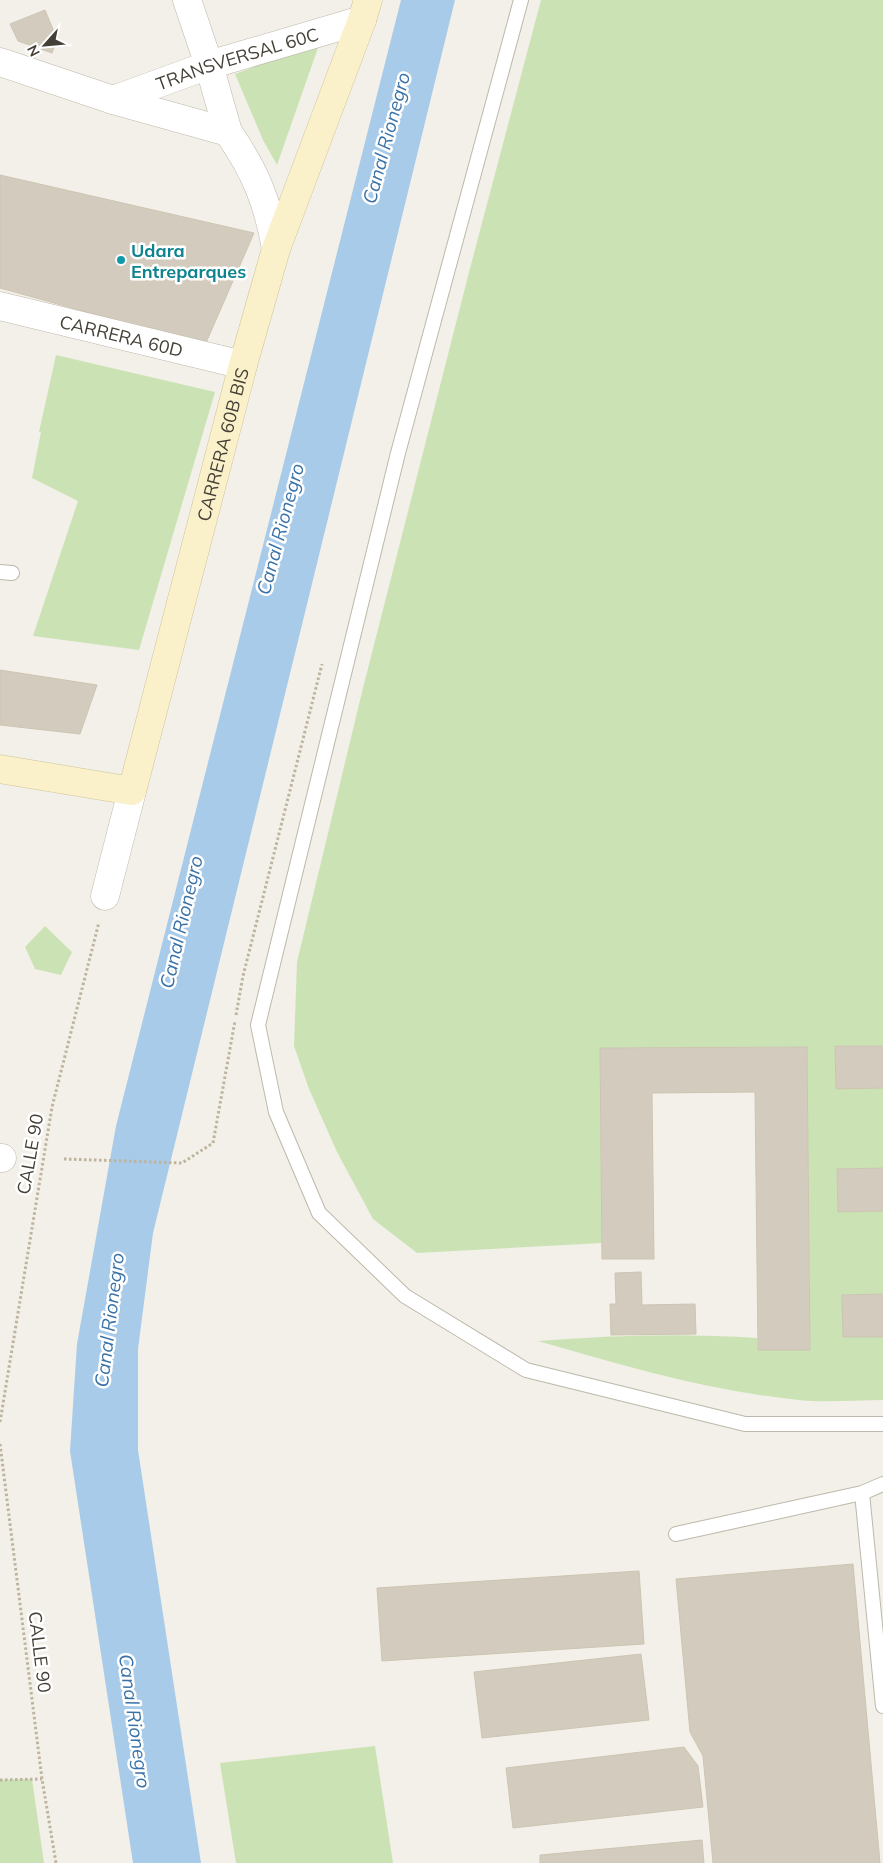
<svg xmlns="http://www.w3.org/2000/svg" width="883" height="1863" viewBox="0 0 883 1863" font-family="Mulish,sans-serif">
	<rect width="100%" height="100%" fill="#f2f0e8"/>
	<path fill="#cbe3b4" d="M541 0H883V1400C855 1400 826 1403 799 1400 710 1391 623 1366 538 1341 612 1335 684 1333 757 1338L758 1350H810L807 1047 600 1048 602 1243 417 1253 373 1219 337 1152 309 1089 294 1046 297 962 362 692 468 276Z
		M320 42 277 165 263 140 235 74Z
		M56 355 215 392 139 650 33 636 78 501 32 478 41 432H39Z
		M45 926 72 952 61 975 35 969 25 947Z
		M375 1746 393 1863H236L220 1763Z
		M32 1779 44 1863H0V1780Z"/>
	<path fill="#a9cbea" d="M401 0H455L153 1233 138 1349V1450L201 1863H133L70 1451 77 1344 116 1126Z"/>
	<path fill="#d3ccbe" stroke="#cdc4b2" d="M45 10 57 39 52 53 18 41 10 24Z
		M0 175 254 233 205 345 0 288Z
		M0 670 97 685 80 734 0 725Z
		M835 1046H883V1088L836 1089Z
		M807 1047 810 1350H758L755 1092 652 1093 654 1259H602L600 1048Z
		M883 1168V1211L838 1212 837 1169Z
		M641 1272 642 1305 695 1304 696 1334 611 1335 610 1304H616L615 1273Z
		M883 1294V1337H843L842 1295Z
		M853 1564 880 1863H713L703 1756 690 1732 676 1579Z
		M639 1571 644 1644 382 1661 377 1588Z
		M641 1654 649 1720 482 1738 474 1672Z
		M684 1747 698 1766 703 1807 513 1828 506 1768Z
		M702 1840 704 1863H540V1855Z"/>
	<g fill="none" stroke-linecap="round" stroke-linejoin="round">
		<g stroke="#bdb8ab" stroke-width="16">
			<path id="lane" d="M521 0 398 453 258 1025 276 1112 319 1213 405 1296 526 1370 745 1424H883
				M0 572 12 573
				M862 1493 883 1706
				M676 1534 862 1493 883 1484"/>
		</g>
		<g stroke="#bdb8ab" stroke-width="29">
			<g id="street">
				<path d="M187 0 209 65 228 132"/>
				<path d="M0 62 113 100 228 132C255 171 268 202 276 249"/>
				<path id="s1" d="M113 100 209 65 362 20"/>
				<path id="s2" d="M0 306 243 365"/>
				<path d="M105 896 132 791"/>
				<path d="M0 1158H2"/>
			</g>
		</g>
		<g stroke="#cec49b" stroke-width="29">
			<g id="secondary">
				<path id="s3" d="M0 769 132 791 243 365 276 249 362 20 368 0"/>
			</g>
		</g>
		<path stroke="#beb49e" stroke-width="3" stroke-dasharray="2.5 2.5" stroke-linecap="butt" d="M236 1015 243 976 322 664
			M64 1159 182 1163 213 1143 235 1021
			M0 1422 52 1107 99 922
			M0 1444 42 1779 56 1863
			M0 1780 42 1779"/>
		<use href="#lane" stroke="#fff" stroke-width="14"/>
		<use href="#street" stroke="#fff" stroke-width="28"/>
		<use href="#secondary" stroke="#faf1ca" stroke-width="28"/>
	</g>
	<circle fill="#0f9aa8" stroke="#fff" stroke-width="2" cx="121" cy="260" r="5"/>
	<g text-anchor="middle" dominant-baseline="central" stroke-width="5" stroke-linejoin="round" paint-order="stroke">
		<g font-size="18" fill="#454037" stroke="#fff">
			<text stroke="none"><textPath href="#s1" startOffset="131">TRANSVERSAL 60C</textPath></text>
			<text stroke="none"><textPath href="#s2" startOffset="125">CARRERA 60D</textPath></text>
			<text stroke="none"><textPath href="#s3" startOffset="492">CARRERA 60B BIS</textPath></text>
			<text transform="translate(30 1154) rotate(-80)">CALLE 90</text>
			<text transform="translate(40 1652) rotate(83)">CALLE 90</text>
		</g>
		<g font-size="18" font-weight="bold" fill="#0d838f" stroke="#fff" text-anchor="start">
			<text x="131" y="250">Udara<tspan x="131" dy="21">Entreparques</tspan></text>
		</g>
		<g font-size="19" font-style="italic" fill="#3972a8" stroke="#fff">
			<text transform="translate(386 138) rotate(-75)">Canal Rionegro</text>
			<text transform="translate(280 529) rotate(-75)">Canal Rionegro</text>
			<text transform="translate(181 922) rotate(-77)">Canal Rionegro</text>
			<text transform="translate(109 1320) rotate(-83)">Canal Rionegro</text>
			<text transform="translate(135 1721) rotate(82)">Canal Rionegro</text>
		</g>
	</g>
	<g transform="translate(45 45) rotate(243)" stroke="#ffffff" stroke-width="4" paint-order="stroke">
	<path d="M0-4L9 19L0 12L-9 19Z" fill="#454037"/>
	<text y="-8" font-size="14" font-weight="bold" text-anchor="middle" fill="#454037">N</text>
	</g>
</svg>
